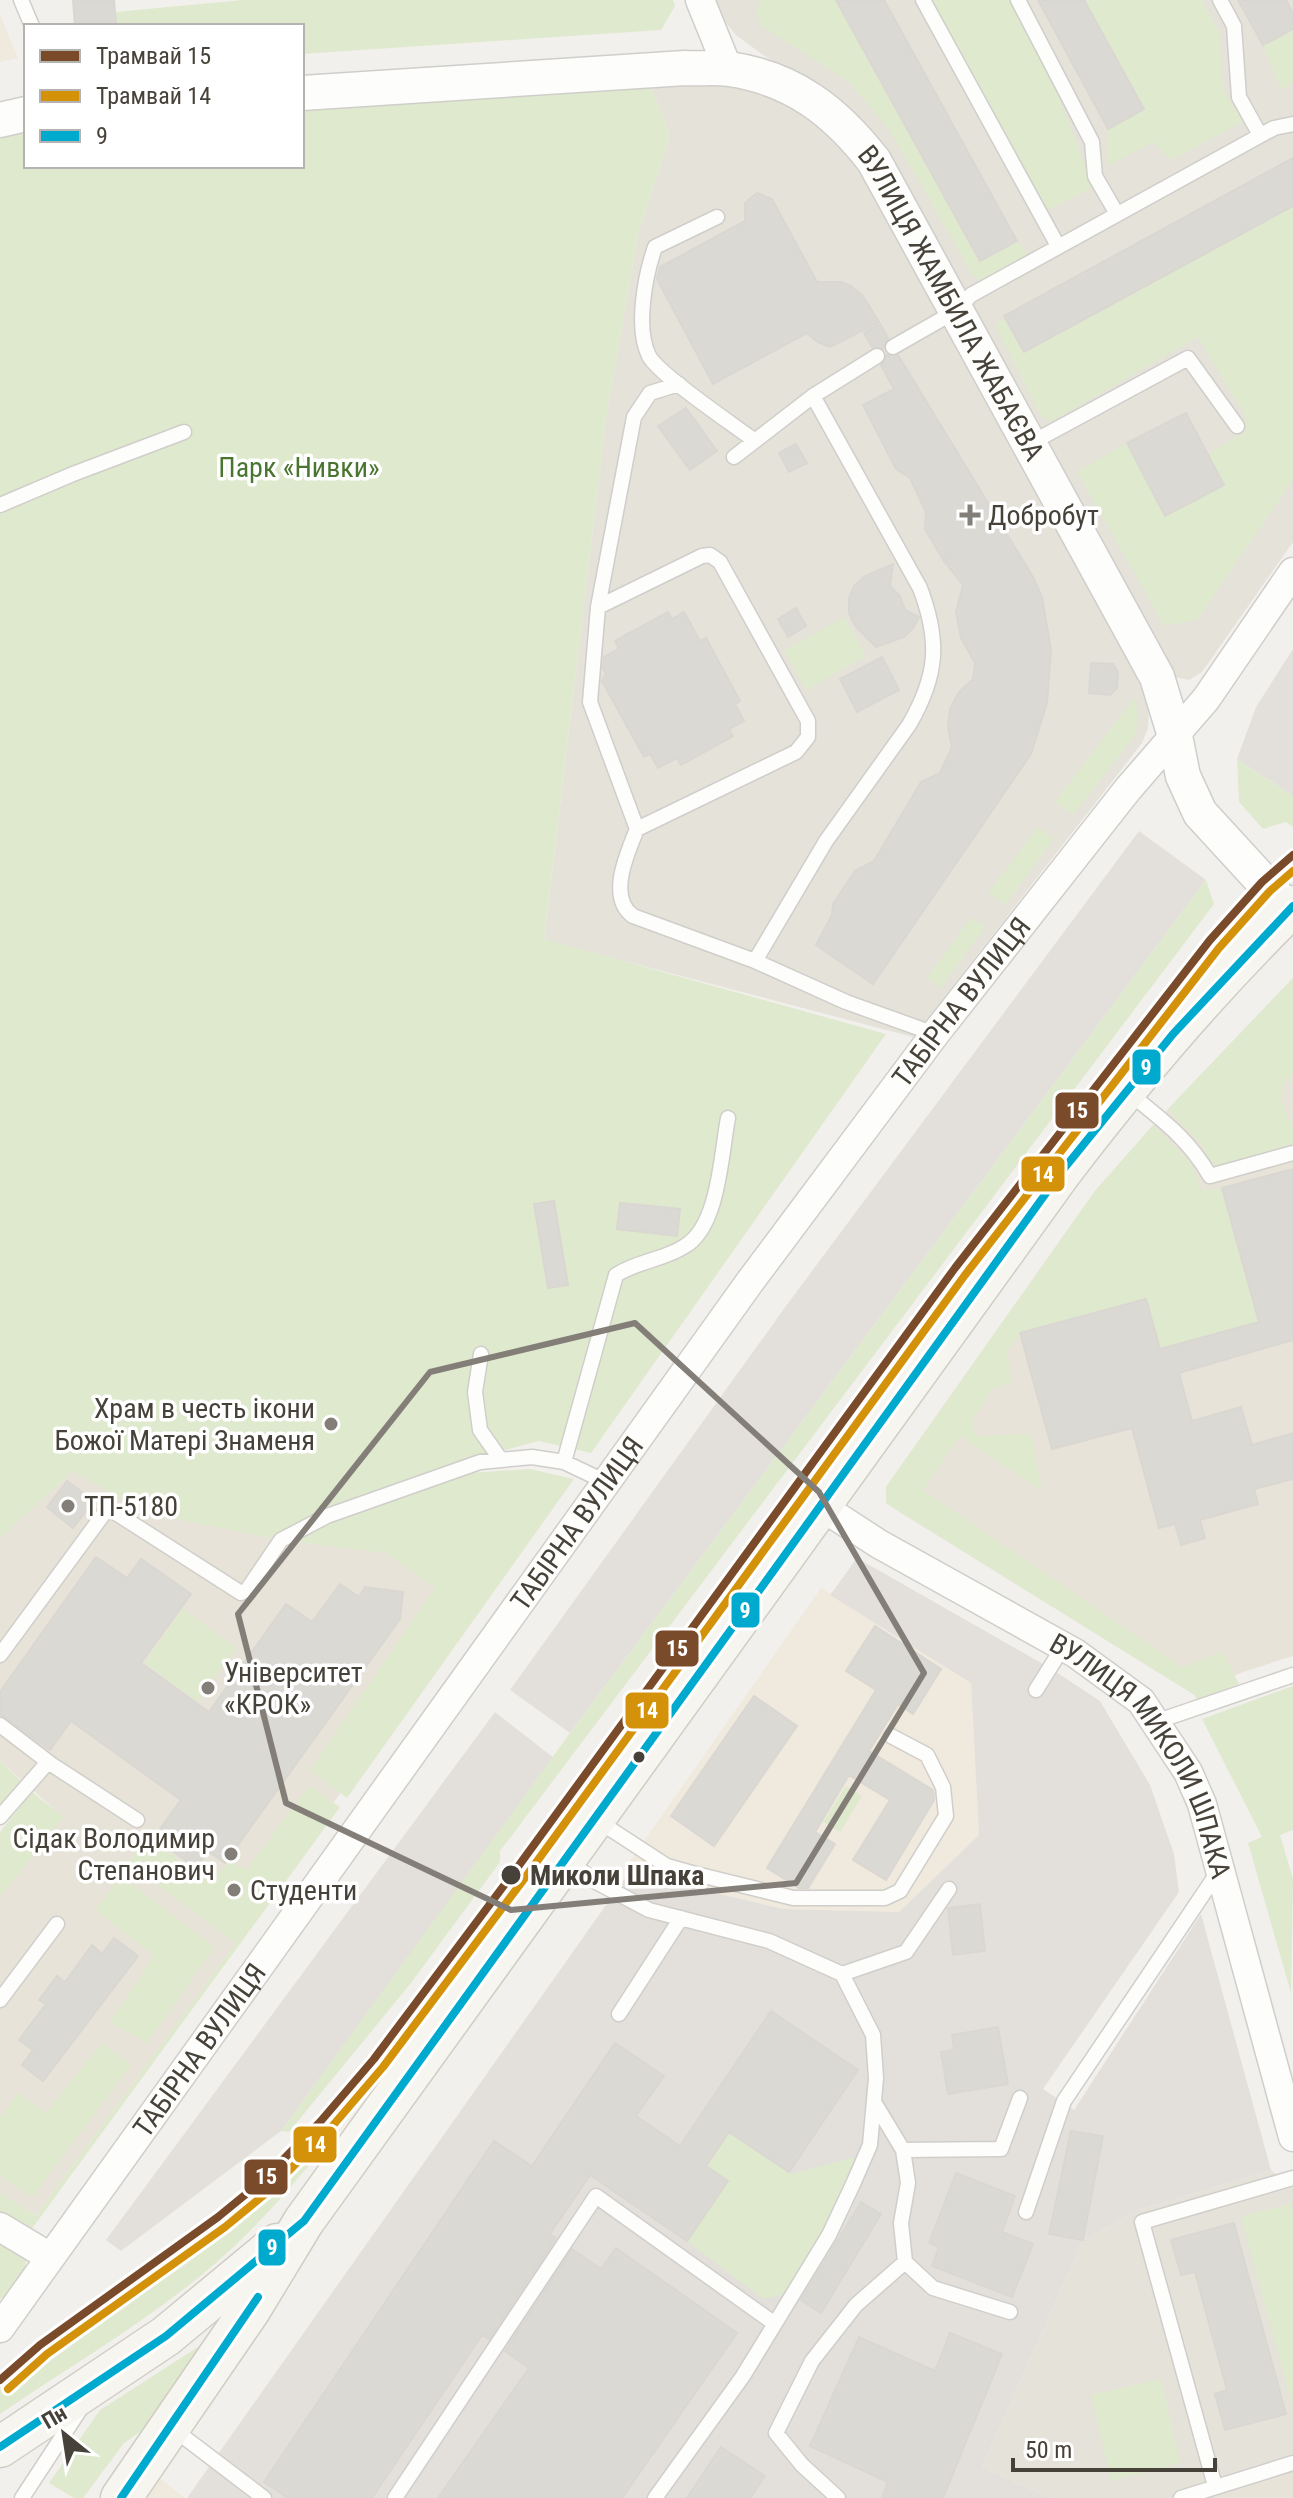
<svg xmlns="http://www.w3.org/2000/svg" width="1293" height="2498" viewBox="0 0 1293 2498" font-family="'Roboto Condensed',sans-serif">
	<rect width="100%" height="100%" fill="#f2f0ec"/>
	<path fill="#e5e2da" d="M710 0H1293V542L1202 672 1189 680 1174 677 1005 384 893 159 857 115 820 87 763 55 736 35 713 7Z
		M649 82H727L770 93 796 107 836 139 862 176 1138 680 1149 708 1148 728 1142 743 913 1037 544 940 606 418 638 235 670 135Z
		M1271 2170 1293 2188V2471L1198 2498H1050L982 2467 1083 2240 1139 2210Z"/>
	<path fill="#f0e9dd" d="M0 15 18 58 0 62Z
		M821 1588 971 1683 979 1835 899 1912 783 1909 653 1878 630 1861Z
		M156 2475 185 2498H139Z"/>
	<path fill="#e3e0dc" d="M1293 649V796L1237 759 1256 707Z
		M1139 831 1206 880 570 1733 510 1690 786 1306Z
		M857 1558 1050 1668 1100 1701 1150 1785 1174 1854 1179 1892 1043 2089 1074 2110 1201 1914 1271 2170 1139 2210 1083 2240 982 2467 1050 2498H187L635 1864 653 1878 783 1909 899 1912 979 1835 971 1683 830 1595Z
		M495 1712 554 1758 281 2131 121 2251 106 2240Z"/>
	<path fill="#e8e3d8" d="M1293 978V1656L1243 1672 1193 1694 901 1513 886 1503V1487L1095 1191 1168 1109Z
		M73 1471 147 1513 281 1540 387 1553 470 1614 234 1940 237 1942 36 2216 0 2193V1897L63 1817 0 1761V1538Z
		M1293 2471V2498H1198Z"/>
	<path fill="#dfe9ce" d="M243 0H673L675 6 661 30 302 54V26H105L116 25 115 12Z
		M760 0H836L979 261 1017 241 1028 254 980 281 972 274 890 131 849 82 760 25 756 9Z
		M931 0H1011C1042 62 1073 121 1092 188L1048 210Z
		M1084 0H1202L1219 32 1223 90 1243 122 1171 160 1153 142 1108 166V129L1144 109Z
		M1293 29V83L1281 90 1263 45Z
		M649 82 670 135 638 235 606 418 544 939 886 1034 591 1453 539 1441 463 1461 466 1473 530 1469 574 1479 347 1798 310 1770 435 1588 386 1553 281 1540 146 1513 73 1471 0 1538V132L26 125V166H302V105Z
		M1293 206V480L1197 620 1164 626 1077 472 1127 443 1165 516 1224 485 1208 454 1244 432 1246 417 1198 337 1051 422 1041 416 995 326 1004 316 1025 352Z
		M844 617 866 656 806 690 784 651Z
		M1134 698 1138 710 1136 734 1073 815 1055 802Z
		M1237 759 1293 796V827L1286 822 1263 829 1239 802Z
		M1038 827 1054 839 1005 905 988 893Z
		M1206 880 1214 904 500 1851V1862L411 1983 289 2132 281 2131 570 1733Z
		M971 917 985 927 941 988 927 978Z
		M1293 978V1073L1283 1087 1281 1101 1293 1127V1144L1212 1167 1202 1145 1168 1109Z
		M1153 1125 1192 1165 1202 1190 1222 1188 1259 1322 1160 1349 1145 1299 1020 1333 1007 1351 1012 1382 992 1389 972 1421 976 1436 1031 1434 1042 1491 960 1436 923 1490 1182 1667 1223 1652 1239 1684 1198 1700 1193 1694 886 1503V1487L1095 1191Z
		M183 1609 236 1648 198 1702 144 1663Z
		M1293 1686V1830L1280 1835 1293 1879 1291 1993 1248 1843 1262 1837 1202 1719Z
		M0 1761 21 1781 0 1806Z
		M309 1786 340 1807 31 2230 0 2218V2193L36 2216 236 1943 127 1863 147 1836 178 1859 174 1869 189 1879 200 1865 217 1875 230 1861 246 1870Z
		M846 1786 862 1796 840 1832 823 1822Z
		M32 1792 64 1817 0 1897V1832Z
		M121 1876 215 1947 147 2043 110 2022 154 1956 95 1910Z
		M102 2043 131 2065 32 2197 0 2176V2117L18 2093 46 2113Z
		M361 2090 366 2095C328 2142 290 2191 247 2234 175 2306 83 2357 0 2414V2390L49 2346 237 2211 293 2162Z
		M729 2132 792 2174 854 2157 851 2169 807 2263 782 2295 763 2299 687 2241 728 2181 706 2166Z
		M1291 2203 1293 2212V2408L1241 2217Z
		M0 2233 26 2253C27 2275 20 2289 0 2299Z
		M201 2345 207 2347 157 2420 124 2443 83 2498H74L49 2483 100 2410Z
		M1161 2379 1180 2463 1111 2481 1091 2395Z"/>
	<path fill="#dbd9d4" stroke="#dad7d2" stroke-width="2" d="M73 0H114L116 25 75 26Z
		M836 0H884L1017 241 980 261Z
		M1038 0H1084L1144 109 1108 129Z
		M1238 0H1286L1293 13V29L1263 45Z
		M1293 158V206L1024 352 1004 316Z
		M757 193 772 199 817 282H841L851 286 863 296 879 322 830 347 817 342 807 333 713 384 657 279 660 267 745 221V203Z
		M880 324 888 338 883 349 872 347 864 333Z
		M887 355H898L1033 577 1042 597 1051 650 1047 703 1031 754 873 984 816 945 832 915 833 904 855 871 874 861 921 782 940 773 952 747 948 728 950 709 959 692 973 679 975 663 961 638 956 612 963 585 948 566 946 559 945 563 925 529 926 512 910 478 896 469 863 405 894 389 881 365Z
		M686 408 717 451 690 470 658 426Z
		M1186 413 1224 485 1165 516 1127 443Z
		M796 444 807 463 789 472 779 453Z
		M893 564 890 586 900 596 905 610 919 617 914 627 904 637 876 647 855 626 849 613V599L854 586 865 576Z
		M796 608 806 626 788 637 778 619Z
		M668 612 672 619 684 612 700 641 706 638 740 701 735 704 744 721 729 729 733 736 681 765 677 758 658 768 650 754 644 757 602 681 606 674 603 668 604 657 619 649 615 641Z
		M882 657 899 690 857 712 840 679Z
		M1091 663 1113 664 1118 672 1117 688 1110 695 1089 693Z
		M1293 1169V1340L1179 1373 1192 1421 1241 1407 1252 1445 1293 1433V1479L1254 1489 1258 1504 1200 1520 1205 1538 1181 1545 1175 1524 1159 1528 1132 1428 1052 1449 1020 1333 1146 1299 1160 1349 1259 1322 1222 1188Z
		M554 1201 568 1285 548 1288 534 1204Z
		M620 1203 680 1209 677 1236 617 1229Z
		M67 1481 94 1501 73 1528 47 1507Z
		M96 1557 127 1578 141 1559 191 1594 141 1663 209 1712 286 1604 312 1622 340 1584 359 1597 365 1587 403 1592 400 1619 225 1863 208 1851 196 1868 154 1837 181 1800 71 1721 50 1750 0 1714V1692Z
		M875 1626 941 1669 913 1714 898 1704 869 1751 933 1790 934 1800 886 1880 853 1860 890 1800 849 1775 815 1832 835 1844 808 1888H799L767 1868 876 1690 846 1671Z
		M754 1696 797 1726 714 1846 671 1816Z
		M980 1904 985 1951 953 1955 948 1908Z
		M114 1938 138 1956 43 2081 22 2065 33 2050 19 2040 46 2004 39 2000 57 1976 65 1982 92 1945 102 1954Z
		M771 2011 858 2070 789 2172 729 2132 706 2166 728 2181 687 2241 590 2175 550 2234 556 2238 489 2339 482 2335 372 2498H288L264 2482 494 2141 532 2166 615 2043 664 2076 636 2116 680 2146Z
		M998 2027 1008 2084 948 2094 941 2052 954 2050 952 2035Z
		M1071 2131 1103 2136 1083 2240 1049 2234Z
		M956 2173 1015 2196 1002 2232 1033 2244 1012 2297 932 2266 939 2247 929 2243Z
		M861 2202 881 2214 821 2313 801 2300Z
		M1234 2223 1286 2414 1225 2430 1215 2394 1227 2390 1195 2272 1181 2275 1171 2240Z
		M616 2248 737 2333 622 2498H438L529 2368 505 2351 572 2249 601 2269Z
		M950 2333 1002 2354 943 2498H882L888 2482 810 2446 859 2337 935 2371Z
		M721 2447 765 2476 750 2498H687Z"/>
	<g fill="none" stroke-linecap="round" stroke-linejoin="round">
		<g stroke="#d0ceca" stroke-width="17">
			<path id="service" d="M21 0 32 26
				M923 0 1058 246
				M1018 0 1092 142 1095 176 1117 214
				M1220 0 1234 26 1239 97 1260 135
				M717 217 655 247C645 276 635 328 649 356 659 375 734 425 755 441
				M893 347 956 311 971 295 1274 128 1293 124
				M679 384 650 393 634 417 598 607 590 702 637 829C627 854 607 897 633 916L755 961 846 1002 935 1034
				M1029 444 1188 358 1237 426
				M734 457 813 396 877 356
				M0 505 73 474 184 432
				M598 607 702 556 710 555 720 562 808 721V737L796 752 637 829
				M755 961 826 841 909 725C938 675 940 641 920 588L813 396
				M1129 1093C1161 1119 1189 1139 1210 1176L1293 1153
				M481 1354 475 1392 480 1430 501 1460
				M564 1462 616 1275C637 1261 664 1260 685 1246 719 1226 721 1154 728 1118
				M0 1655 108 1508 241 1593 247 1590 281 1540 327 1516 480 1462 532 1457 564 1462 608 1483
				M1036 1690 1063 1647
				M1155 1722 1293 1675
				M0 1725 51 1764 137 1820
				M0 1817 48 1762
				M595 1819 667 1866 692 1873 793 1898H885L900 1891 946 1816 943 1787 927 1755 891 1736
				M566 1860 598 1883 649 1910 769 1941 842 1974 873 2035 876 2078 870 2145 853 2184 829 2235 743 2376 655 2498
				M842 1974 906 1952 949 1889
				M0 2000 57 1924
				M619 2014 681 1918
				M874 2102 903 2150 908 2183 901 2223 905 2262 933 2288 1010 2312
				M903 2150 1001 2149 1020 2098
				M1026 2212 1064 2101 1220 1869
				M172 2428 264 2498
				M1215 2486 1142 2222 1293 2178
				M22 2498 81 2408
				M395 2498 596 2196 775 2324
				M838 2498 802 2465 776 2433 812 2361 856 2305 905 2262
				M1181 2498 1293 2463"/>
		</g>
		<g stroke="#d0ceca" stroke-width="31">
			<g id="minor">
				<path d="M700 0 728 69"/>
				<path id="s1" d="M819 1505 879 1544 1075 1653 1141 1701 1188 1772 1202 1804 1293 2137"/>
				<path d="M0 2227 50 2257"/>
				<path id="s2" d="M0 2328 749 1283 935 1034 1128 789 1206 699 1293 572"/>
			</g>
		</g>
		<g stroke="#d0ceca" stroke-width="37">
			<g id="tertiary">
				<path id="s3" d="M302 93 685 68C699 69 715 67 729 69 793 78 836 112 874 161L1157 677 1175 736 1183 776 1200 813 1289 910"/>
				<path d="M0 120 26 114"/>
			</g>
		</g>
		<g stroke="#d0cdc4" stroke-width="43">
			<path id="secondary" d="M0 2447 166 2336 277 2244
				M121 2498 250 2310 304 2221 1062 1171C1133 1078 1209 988 1293 906"/>
		</g>
		<use href="#service" stroke="#fdfdfc" stroke-width="14"/>
		<use href="#minor" stroke="#fdfdfc" stroke-width="28"/>
		<use href="#tertiary" stroke="#fdfdfc" stroke-width="34"/>
		<use href="#secondary" stroke="#f6f5f0" stroke-width="40"/>
		<g stroke="#fff" stroke-width="14">
			<path id="bus-1" d="M0 2447 166 2336 304 2221 1062 1171 1173 1034 1293 906
				M121 2498 258 2297"/>
		</g>
		<use href="#bus-1" stroke="#00a9ce" stroke-width="8"/>
		<g stroke="#fff" stroke-width="14">
			<path id="tram-1" d="M0 2380 40 2345 218 2217 262 2181 320 2122 374 2059 517 1868 955 1268 1210 940 1262 882 1293 855"/>
		</g>
		<g stroke="#fff" stroke-width="14">
			<path id="tram-2" d="M8 2389 47 2354 225 2227 270 2190 329 2130 383 2067 527 1875 965 1275 1219 948 1270 891 1293 871"/>
		</g>
		<use href="#tram-1" stroke="#7a4b2a" stroke-width="8"/>
		<use href="#tram-2" stroke="#d4920b" stroke-width="8"/>
	</g>
	<path fill="none" stroke="#837f78" stroke-width="6" stroke-linejoin="round" d="M635 1323 819 1492 924 1673 796 1883 511 1910 286 1803 238 1614 430 1372Z"/>
	<g fill="#837f78" stroke="#fff" stroke-width="3">
		<path d="M966 503h8v8h8v8h-8v8h-8v-8h-8v-8h8z"/>
		<circle cx="331" cy="1424" r="8"/>
		<circle cx="68" cy="1506" r="8"/>
		<circle cx="208" cy="1688" r="8"/>
		<circle cx="231" cy="1854" r="8"/>
		<circle cx="234" cy="1890" r="8"/>
	</g>
	<g fill="#474239" stroke="#fff" stroke-width="3">
		<circle cx="639" cy="1757" r="7"/>
		<circle cx="511" cy="1875" r="11"/>
	</g>
	<g text-anchor="middle" dominant-baseline="central" stroke-width="7" stroke-linejoin="round" paint-order="stroke">
		<g font-size="28" fill="#474239" stroke="#fff">
			<text stroke="none"><textPath href="#s3" startOffset="766">ВУЛИЦЯ ЖАМБИЛА ЖАБАЄВА</textPath></text>
			<text stroke="none"><textPath href="#s2" startOffset="1638">ТАБІРНА ВУЛИЦЯ</textPath></text>
			<text stroke="none"><textPath href="#s2" startOffset="990">ТАБІРНА ВУЛИЦЯ</textPath></text>
			<text stroke="none"><textPath href="#s1" startOffset="422">ВУЛИЦЯ МИКОЛИ ШПАКА</textPath></text>
			<text stroke="none"><textPath href="#s2" startOffset="342">ТАБІРНА ВУЛИЦЯ</textPath></text>
		</g>
		<g font-size="28" fill="#497530" stroke="#fff">
			<text x="299" y="467">Парк «Нивки»</text>
		</g>
		<g font-size="28" fill="#474239" stroke="#fff" text-anchor="start">
			<text x="988" y="515">Добробут</text>
			<text x="315" y="1408" text-anchor="end">Храм в честь ікони<tspan x="315" dy="32">Божої Матері Знаменя</tspan></text>
			<text x="84" y="1506">ТП-5180</text>
			<text x="224" y="1672">Університет<tspan x="224" dy="32">«КРОК»</tspan></text>
			<text x="215" y="1838" text-anchor="end">Сідак Володимир<tspan x="215" dy="32">Степанович</tspan></text>
			<text x="250" y="1890">Студенти</text>
		</g>
		<g font-size="28" font-weight="bold" fill="#474239" stroke="#fff" text-anchor="start">
			<text x="530" y="1875">Миколи Шпака</text>
		</g>
	</g>
	<g stroke="#fff" stroke-width="3">
		<rect x="1131" y="1048" width="31" height="38" rx="8" fill="#00a9ce"/>
		<rect x="1054" y="1091" width="46" height="39" rx="8" fill="#7a4b2a"/>
		<rect x="1020" y="1155" width="46" height="38" rx="8" fill="#d4920b"/>
		<rect x="730" y="1591" width="31" height="38" rx="8" fill="#00a9ce"/>
		<rect x="654" y="1629" width="46" height="39" rx="8" fill="#7a4b2a"/>
		<rect x="624" y="1691" width="46" height="39" rx="8" fill="#d4920b"/>
		<rect x="292" y="2125" width="46" height="39" rx="8" fill="#d4920b"/>
		<rect x="243" y="2158" width="46" height="38" rx="8" fill="#7a4b2a"/>
		<rect x="257" y="2228" width="30" height="39" rx="8" fill="#00a9ce"/>
	</g>
	<g font-size="22" text-anchor="middle" font-weight="bold" fill="#fff">
		<text x="1146" y="1075">9</text>
		<text x="1077" y="1118">15</text>
		<text x="1043" y="1182">14</text>
		<text x="745" y="1618">9</text>
		<text x="677" y="1656">15</text>
		<text x="647" y="1718">14</text>
		<text x="315" y="2152">14</text>
		<text x="266" y="2184">15</text>
		<text x="272" y="2255">9</text>
	</g>
	<rect x="24" y="24" width="280" height="144" fill="#ffffff" stroke="#b5b3b0" stroke-width="2"/>
	<rect x="40" y="50" width="40" height="12" fill="#7a4b2a" stroke="#b5b3b0" stroke-width="2"/>
	<text x="96" y="64" font-size="24" fill="#474239">Трамвай 15</text>
	<rect x="40" y="90" width="40" height="12" fill="#d4920b" stroke="#b5b3b0" stroke-width="2"/>
	<text x="96" y="104" font-size="24" fill="#474239">Трамвай 14</text>
	<rect x="40" y="130" width="40" height="12" fill="#00a9ce" stroke="#b5b3b0" stroke-width="2"/>
	<text x="96" y="144" font-size="24" fill="#474239">9</text>
	<g transform="translate(64 2434) rotate(330)" stroke="#ffffff" stroke-width="6" paint-order="stroke">
	<path d="M0-6L14 30L0 20L-14 30Z" fill="#474239"/>
	<text y="-12" font-size="22" font-weight="bold" text-anchor="middle" fill="#474239">Пн</text>
	</g>
	<path d="M1013 2458v12h202v-12" fill="none" stroke="#474239" stroke-width="4"/>
	<text x="1025" y="2458" font-size="24" fill="#474239" stroke="#ffffff" stroke-width="6" paint-order="stroke">50 m</text>
</svg>
